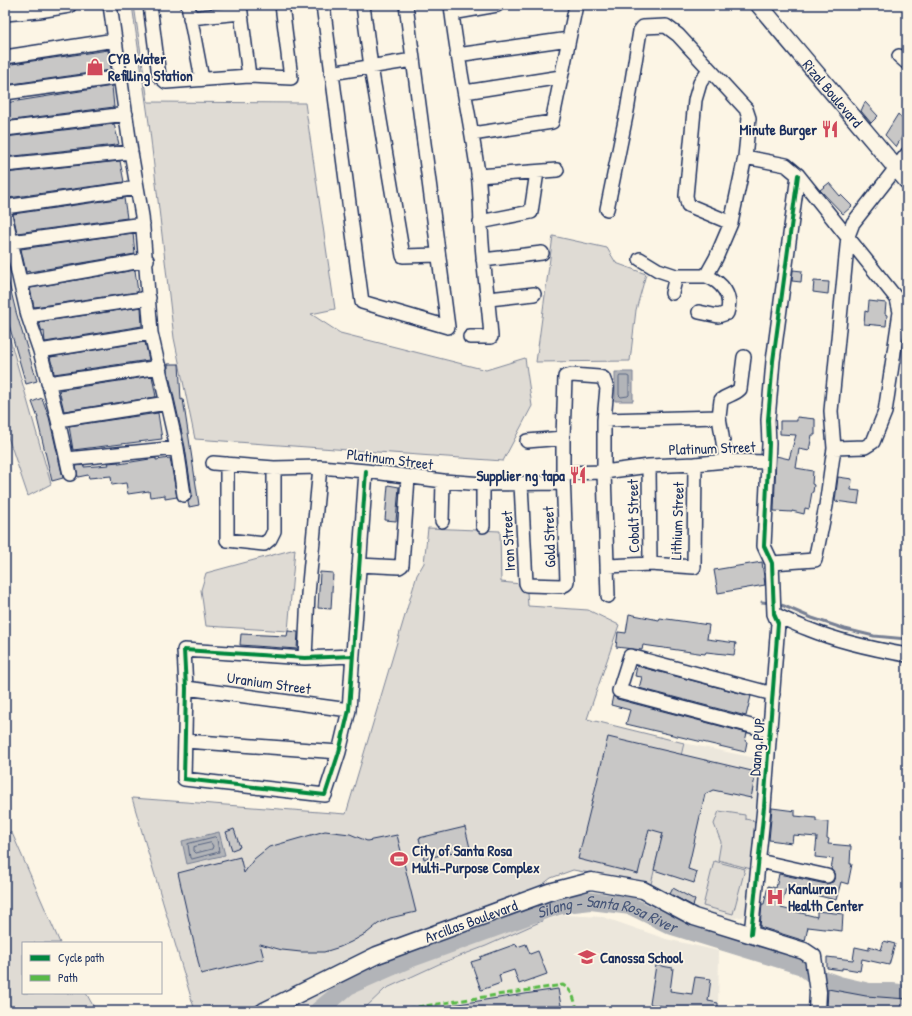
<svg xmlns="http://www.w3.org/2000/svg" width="912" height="1016" viewBox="0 0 912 1016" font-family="'Patrick Hand',sans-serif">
	<rect width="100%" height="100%" fill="#fcf5e5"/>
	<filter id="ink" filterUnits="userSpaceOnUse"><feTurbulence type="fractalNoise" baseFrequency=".025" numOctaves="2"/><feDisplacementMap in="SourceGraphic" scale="8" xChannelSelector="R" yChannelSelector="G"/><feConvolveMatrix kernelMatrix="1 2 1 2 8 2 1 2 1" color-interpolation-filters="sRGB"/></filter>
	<g filter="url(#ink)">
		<path fill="#ece7dc" d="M684 743 760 759 747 916 729 919 702 912 691 908 651 884Z
			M563 915 603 917 666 939 719 951 718 1011H363L365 1008 385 989 439 964 486 946 542 921Z"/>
		<path fill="#dfdbd4" stroke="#7d8599" d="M132 5H134L148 102 305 103 335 309 311 314 340 333 486 370 525 358 532 406 503 461 195 439 174 338 149 123Z
			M553 236 607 248 616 263 646 274 636 310 630 361 536 362Z
			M5 322 51 484 28 496 5 428Z
			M428 528 500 531 501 582 521 584 527 592 528 606 588 610 619 625 587 719 684 743 651 884 573 870 551 878 534 891 384 946 244 1011H195L132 798 346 814 417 575 424 563Z
			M295 549 288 631 206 626 201 590 206 573Z
			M719 811 745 815V819L755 821 751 869 718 860 721 842 714 824Z
			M5 832 12 833 60 943H23V993H86L96 1011H5Z
			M714 861 745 869 733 914 703 906Z
			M530 904 535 908 542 921 486 946 439 964 385 989 365 1008 363 1011H279L343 977Z"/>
		<path fill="#b2b4b8" stroke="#767f94" d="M615 372H633V401H615Z
			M219 832 225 855 187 864 182 841Z"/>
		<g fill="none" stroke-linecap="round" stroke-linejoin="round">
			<path stroke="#576482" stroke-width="1" d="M620 376H627L629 377V395L628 396 621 397 619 395V378Z
				M215 837 217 839 219 852 192 859 190 858 188 844Z
				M211 843 213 846 212 849 196 853 194 851V847Z"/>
			<path stroke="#767f94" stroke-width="3" d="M762 602 770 603
				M778 604 784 606 812 618 845 629 874 636 907 639"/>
			<path stroke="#b2b4b8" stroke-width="18" id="s1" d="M318 1011 348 986 409 959 530 915 565 904 591 901 631 906 672 926 802 966 816 977 839 985 869 992H892L907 994"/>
		</g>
		<path fill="#c8c7c6" stroke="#1b2f5e" d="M108 50 111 70 5 85V65Z
			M112 86 114 107 5 121V103Z
			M865 102 878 116 871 123 861 111Z
			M898 114 907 124V128L896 147 885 135Z
			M114 124 119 144 116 145 5 157V137Z
			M120 161 124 182 8 198 5 186V173Z
			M829 183 840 196 841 195 852 206 843 214 820 190Z
			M124 198 127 218 17 233 13 214Z
			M133 233 135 254 29 272V271L26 272 21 249Z
			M135 270 138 292 34 307 30 288Z
			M793 270 802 271 801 282 792 281Z
			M8 279 16 312 37 381 26 384 5 311V280Z
			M814 281 829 282 828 294 813 292Z
			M869 301 886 303 885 314 887 315 886 326 864 324 865 311 868 312Z
			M141 307 142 326 45 342 44 331 42 332 39 322Z
			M145 342 149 360 54 374 53 365H52L50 357Z
			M168 364H179L181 400 183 399 199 505 189 507 188 502 191 498 192 494 185 447 168 371Z
			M152 376 156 397 64 411 59 390Z
			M42 398 49 417 63 478 52 481 37 418H38L32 402Z
			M158 413 162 439 73 450 69 426Z
			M797 417 815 419V435H812L809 451 799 449 796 468 813 471 812 484 814 485 813 492H812L809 509 805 508 804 514 792 511V512L774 511 776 456 789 459 796 435 780 434V421H797Z
			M156 458V460L170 458 177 497 165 499V495L150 497 149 491 128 494 126 483 112 485 111 476 89 478 88 475 78 477 76 466 84 465V467L109 465 108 463 119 462V464Z
			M838 477 852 479 851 490 860 491 858 504 835 501Z
			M388 485 399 487 396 521 385 520Z
			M762 562 765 585 718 593 714 570Z
			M320 572 333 573 331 609 318 608Z
			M629 614 659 620 660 618 709 625 707 639 736 643 734 655 706 652 705 654 643 645 642 650 616 647 618 632 626 633Z
			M288 631 298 632 297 649 240 645 241 634 287 636Z
			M637 666 751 696 746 716 639 688 642 677 635 676Z
			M613 696 617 699 747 733 745 741 747 742 745 752 626 724 630 710 611 705Z
			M608 737 756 772 751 798 713 790 705 794 688 869 697 872 694 883 654 870 663 833 649 829 638 874 578 859Z
			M772 808 795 811V816L816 818V821L828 822 827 838 829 839 828 844 851 846 850 864H852L848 884 841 882 836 900 786 888 781 908 817 917V911L843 914 842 931 808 927 805 941 760 927 762 904H764L768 886 776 888 779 874 826 884 833 882 835 877 834 873 831 869 833 859 815 857 817 837 793 835 792 843 769 840Z
			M465 827 470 848 424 859 419 838Z
			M234 829 240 847 232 850 226 832Z
			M325 831 350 834 367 841 397 835 416 912 390 918 378 924 367 933 351 942 340 947 324 952H301L282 950 260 944 264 959 201 974 178 873 240 857 244 873 254 859 269 847Z
			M673 888 695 900 693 906 670 894Z
			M884 941 895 944 889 965 862 959 860 971 842 968V970L827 968V957L853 960 855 947 869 950V946L881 950Z
			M516 944 517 947 526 944 530 954 538 951 547 974 519 984 514 970 499 975 501 983 481 990 471 962 481 959 480 957Z
			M656 965 673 968 670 991 692 994 695 977 711 979 708 1001 718 1003V1011H688L650 1004Z
			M558 989 562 1011H446L445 1006Z
			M828 989 866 996 907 999V1011L827 1010Z"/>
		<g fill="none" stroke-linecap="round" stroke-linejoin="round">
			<g stroke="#1b2f5e" stroke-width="16">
				<path id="minor" d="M38 5 39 11 69 6
					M110 5 131 152 142 216 151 333 177 448 184 495
					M150 5 159 76 166 82 249 76 291 78 282 5
					M188 5 202 79
					M240 5 249 76
					M323 5 362 302 448 327 406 5
					M363 5 371 67 403 256 438 255
					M451 5C457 61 470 117 478 173 481 196 480 220 482 243 484 274 489 305 491 337H470
					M452 13 497 5
					M5 14 39 11
					M190 18 241 13
					M457 55 569 39
					M899 56 907 63
					M5 57 115 40
					M709 69 700 83 695 100 686 196 688 205 731 223
					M331 73 413 60
					M465 92 561 77
					M5 93 121 77
					M5 129 126 114
					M472 134 552 122 576 5
					M745 157 786 165 798 175 897 299 900 312 885 412 873 442 865 447 834 448
					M5 165 131 152
					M478 176 557 170
					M5 207 137 188
					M607 209 627 111 640 31 643 27 666 26 678 35 746 109 749 118 745 157 731 223 716 258 706 276H676
					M5 215 28 316 40 351 58 420 70 474
					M480 222 531 212 537 172
					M11 242 143 224
					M640 259 658 270 676 276 672 293
					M483 260 542 253
					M21 282 147 260
					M489 299 534 294
					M699 312 718 316 727 313C733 296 722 282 706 276
					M28 316 149 298
					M40 351 151 333
					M48 383 160 367
					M58 420 167 403
					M604 420 719 417
					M563 438 565 377 572 375 599 377 603 378 607 388 604 420V472L608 596
					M67 459 177 448
					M726 461 719 417 721 400C727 395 734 395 740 389L744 357
					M213 463 274 468 320 467 366 471 443 481 483 484 563 483
					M227 464V540L264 544 270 539 274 531V468
					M649 466 650 564
					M563 473 604 472 649 466 695 464 726 461 767 462
					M521 484 526 583 527 585 562 586 566 584 567 581 563 473V438L527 441
					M442 521 443 481
					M483 526V484
					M772 563 815 560 826 506 834 448 831 411 848 236 853 223 907 154
					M359 565 399 567 402 565 408 477
					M608 566 650 564 694 567 695 464
					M774 614C785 619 797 625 808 629 840 642 873 649 907 655
					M352 656 305 658 184 650 186 688 184 779 325 795 339 752 349 710 366 471
					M305 658 308 594 320 467
					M186 688 349 710
					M770 731 619 691 630 656 773 694
					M185 741 339 752
					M759 861 827 876
					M751 934 764 807 778 623 774 614 772 563 764 546 769 444 768 420 773 361 798 175"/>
			</g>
			<g stroke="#1b2f5e" stroke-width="19">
				<g id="major">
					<path id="s2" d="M759 5 907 181"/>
					<path id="s3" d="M264 1011 377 955 549 892 591 881 643 890 694 917 804 951 813 957 818 992 817 1011"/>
				</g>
			</g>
			<use href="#minor" stroke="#fcf5e5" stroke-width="13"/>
			<use href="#major" stroke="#fcf5e5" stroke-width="16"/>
			<path stroke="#58b947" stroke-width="3" stroke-dasharray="6 3" stroke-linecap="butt" d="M391 1011 563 985C575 993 573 999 578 1011"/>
			<g stroke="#fcf5e5" stroke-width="6">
				<path id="cycleway" d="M352 656 305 658 184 650 186 688 184 779 325 795 339 752 349 710 366 471
					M751 934 764 807 778 623 774 614 772 563 764 546 769 444 768 420 773 361 798 175"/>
			</g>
			<use href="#cycleway" stroke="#00873e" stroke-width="4"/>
		</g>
	</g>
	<defs>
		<g id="shop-bare" transform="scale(1.38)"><path d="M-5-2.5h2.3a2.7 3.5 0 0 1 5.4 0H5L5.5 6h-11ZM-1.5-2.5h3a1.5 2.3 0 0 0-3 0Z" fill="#d1495b" stroke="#fcf5e5" stroke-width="2.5" paint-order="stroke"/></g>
		<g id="restaurant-bare" transform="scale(1.38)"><path d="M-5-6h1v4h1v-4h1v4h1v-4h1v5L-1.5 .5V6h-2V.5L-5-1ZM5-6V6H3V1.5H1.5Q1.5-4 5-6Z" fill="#d1495b" stroke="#fcf5e5" stroke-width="2.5" paint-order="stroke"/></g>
		<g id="stadium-bare" transform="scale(1.38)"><path d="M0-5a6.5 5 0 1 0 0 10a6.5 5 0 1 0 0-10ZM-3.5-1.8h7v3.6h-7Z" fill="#d1495b" stroke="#fcf5e5" stroke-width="2.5" paint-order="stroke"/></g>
		<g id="hospital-bare" transform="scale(1.38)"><path d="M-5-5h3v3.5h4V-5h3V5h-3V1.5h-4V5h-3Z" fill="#d1495b" stroke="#fcf5e5" stroke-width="2.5" paint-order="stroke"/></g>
		<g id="school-bare" transform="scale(1.38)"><path d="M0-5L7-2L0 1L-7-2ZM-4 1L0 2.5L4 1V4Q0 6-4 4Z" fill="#d1495b" stroke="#fcf5e5" stroke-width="2.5" paint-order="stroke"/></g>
	</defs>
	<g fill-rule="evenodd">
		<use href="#shop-bare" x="95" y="67"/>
		<use href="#restaurant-bare" x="830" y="129"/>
		<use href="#restaurant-bare" x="578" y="475"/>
		<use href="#stadium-bare" x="399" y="859"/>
		<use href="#hospital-bare" x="775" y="897"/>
		<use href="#school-bare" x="587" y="957"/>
	</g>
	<g text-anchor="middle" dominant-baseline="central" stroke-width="3.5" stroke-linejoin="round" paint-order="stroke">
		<g font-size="15" font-weight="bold" fill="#1b2f5e" stroke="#fcf5e5" text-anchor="start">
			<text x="108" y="58">CYB Water<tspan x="108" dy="17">Refilling Station</tspan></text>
			<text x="817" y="129" text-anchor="end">Minute Burger</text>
			<text x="565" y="475" text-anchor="end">Supplier ng tapa</text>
			<text x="412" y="850">City of Santa Rosa<tspan x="412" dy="17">Multi-Purpose Complex</tspan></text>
			<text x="788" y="888">Kanluran<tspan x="788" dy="17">Health Center</tspan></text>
			<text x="600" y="957">Canossa School</text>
		</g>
		<g font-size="15" fill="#1b2f5e" stroke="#fcf5e5">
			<text stroke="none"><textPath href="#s2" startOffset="115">Rizal Boulevard</textPath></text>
			<text transform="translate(712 448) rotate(-2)">Platinum Street</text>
			<text transform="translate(390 459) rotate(7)">Platinum Street</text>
			<text transform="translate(633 516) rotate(-91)">Cobalt Street</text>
			<text transform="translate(677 521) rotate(-88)">Lithium Street</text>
			<text transform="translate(549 537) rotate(-92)">Gold Street</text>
			<text transform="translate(508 541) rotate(-93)">Iron Street</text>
			<text transform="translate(269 683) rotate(8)">Uranium Street</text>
			<text transform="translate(757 747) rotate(-85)">Daang PUP</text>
			<text stroke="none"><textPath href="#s3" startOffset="226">Arcillas Boulevard</textPath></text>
		</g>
		<g font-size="16" font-style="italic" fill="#485779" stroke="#fcf5e5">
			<text stroke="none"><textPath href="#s1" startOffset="315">Silang - Santa Rosa River</textPath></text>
		</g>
	</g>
	<rect width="912" height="1016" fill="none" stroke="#fcf5e5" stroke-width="20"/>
	<rect x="10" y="10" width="892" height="996" fill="none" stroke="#1b2f5e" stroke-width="1.5" filter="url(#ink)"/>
	<rect x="22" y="942" width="140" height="52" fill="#fcf5e5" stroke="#a2a6af"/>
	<rect x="30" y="955" width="20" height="6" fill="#00873e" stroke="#a2a6af"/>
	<text x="58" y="962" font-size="12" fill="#1b2f5e">Cycle path</text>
	<rect x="30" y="975" width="20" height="6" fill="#58b947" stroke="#a2a6af"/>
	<text x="58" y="982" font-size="12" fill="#1b2f5e">Path</text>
</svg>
